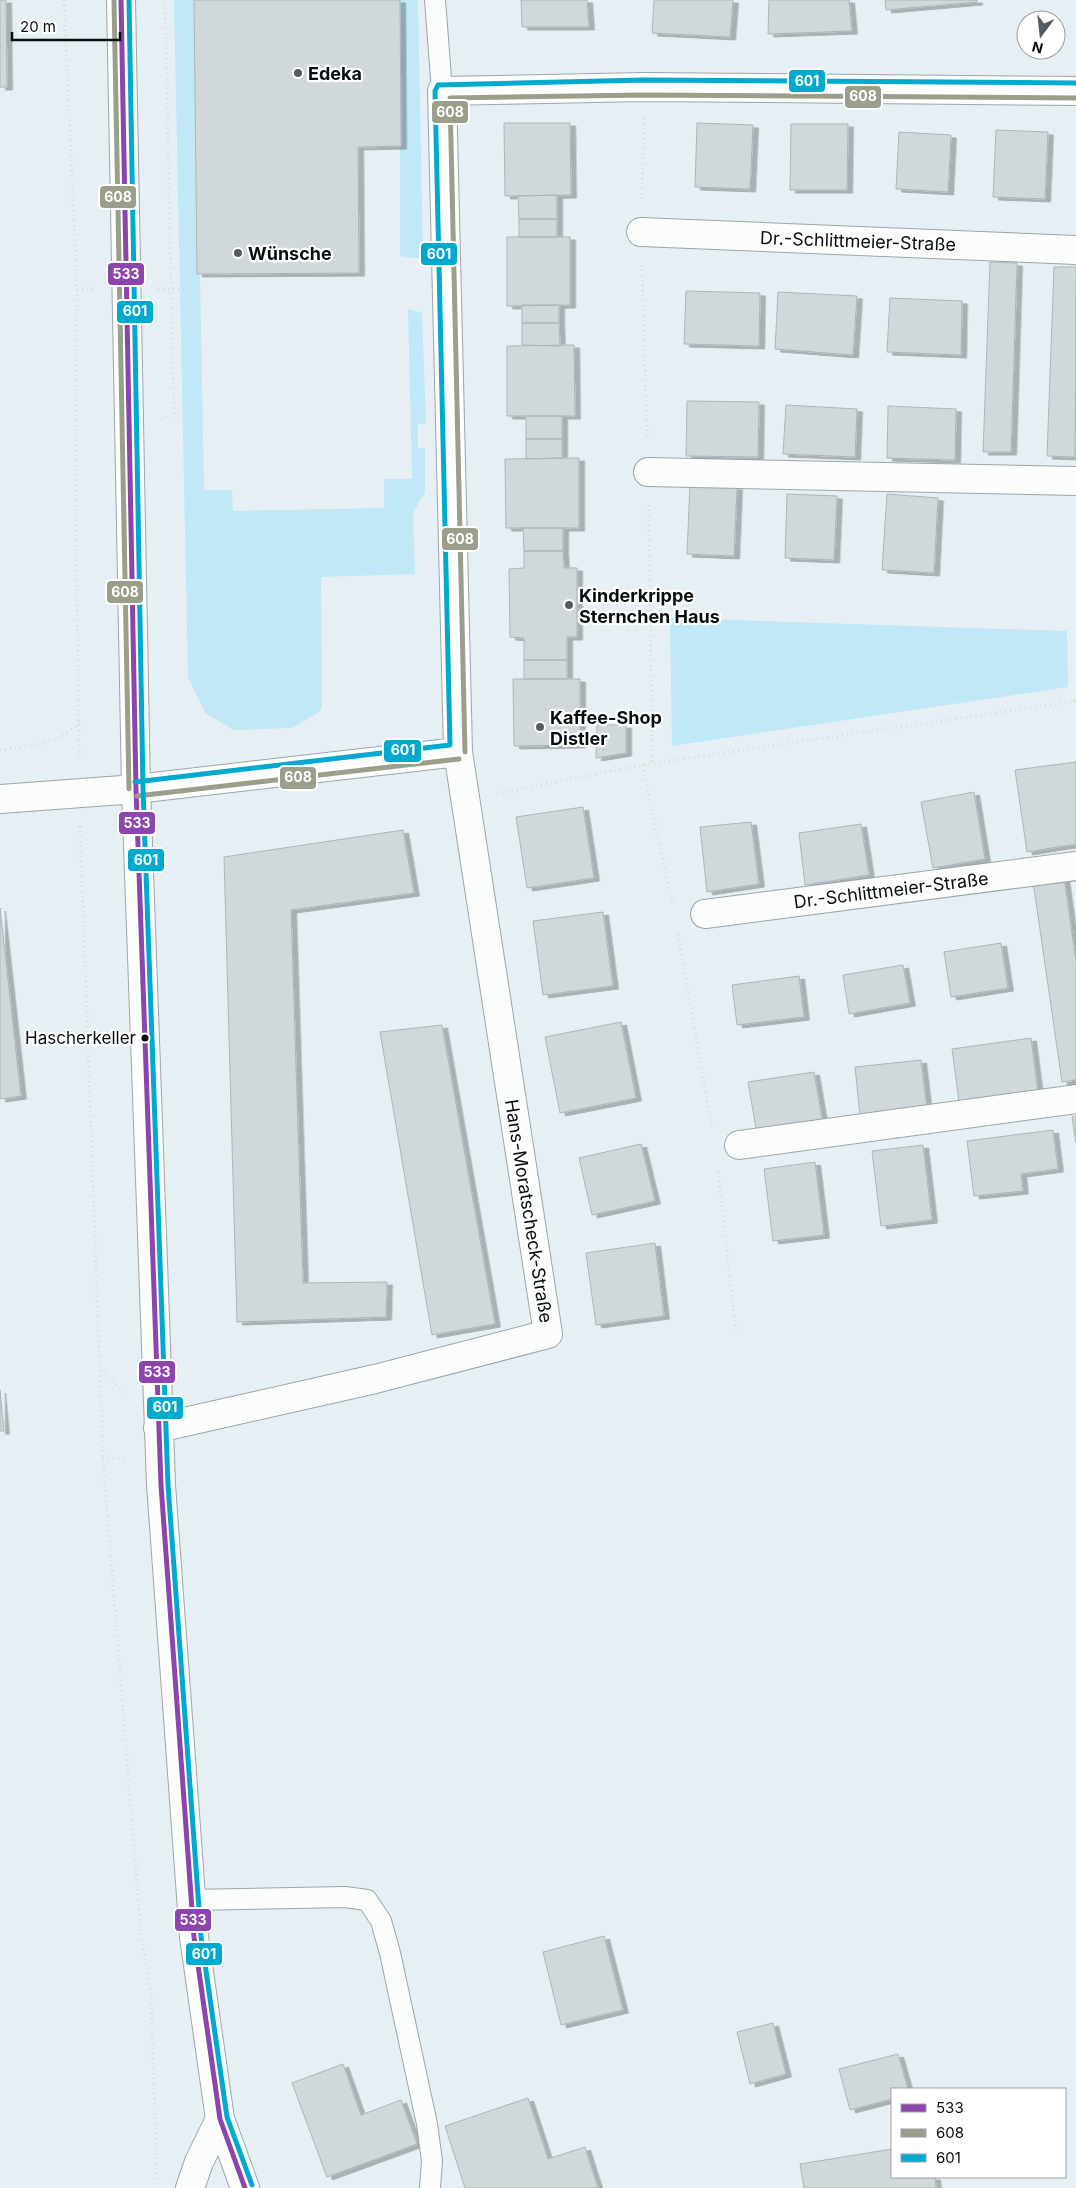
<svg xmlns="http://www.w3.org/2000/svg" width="1076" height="2188" viewBox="0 0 1076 2188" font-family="Inter,sans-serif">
	<defs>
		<filter id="shadow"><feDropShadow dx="5.5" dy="3" stdDeviation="0" flood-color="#0004"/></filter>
	</defs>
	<rect width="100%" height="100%" fill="#e6f0f4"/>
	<path fill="#c0e8f6" d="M174 0H195L204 490H232L233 511 384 508V479H412L408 309 422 313 426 424H418V448H425V493L413 512 415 574 321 577 322 707 319 712 292 728 234 730 205 713 188 677Z
		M400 0H418L423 259 400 256Z
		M670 618 1067 631 1068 687 672 746Z"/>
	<path fill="#d0d8db" stroke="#adb5b9" filter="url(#shadow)" d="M0 0H6L7 87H0Z
		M194 0H400L401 146 358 147 359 273 197 274Z
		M521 0H587L589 27H522Z
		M654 0H733L730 37 652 33Z
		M769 0H849L852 31 768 34Z
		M885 0H977V2L886 10Z
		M504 123H570L571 195 505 196Z
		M697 123 753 125 750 189 695 187Z
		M791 124H848L847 190H790Z
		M996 130 1048 132 1045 199 993 197Z
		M899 132 951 135 948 192 896 189Z
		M557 195V219H519L518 196Z
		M519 219H557V237H519Z
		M507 237H570V305L507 306Z
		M990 262 1017 263 1011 452H983Z
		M1054 267H1076L1075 457 1047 456Z
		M686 291 760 293 759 346 684 344Z
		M778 292 857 296 853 355 775 349Z
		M890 298 962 301 961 355 887 352Z
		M522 305H559V323H522Z
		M522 323H559L560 346 522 345Z
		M574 345 575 416H507V346Z
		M687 401 759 402 758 457 686 456Z
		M786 405 857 409 855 457 783 454Z
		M888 406 956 409 955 460 887 458Z
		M526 416H562V439H526Z
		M526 439H562V458L526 459Z
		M579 458V528H506L505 459Z
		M690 485 737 487 734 556 687 554Z
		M787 494 837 496 834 560 785 558Z
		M887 494 938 498 934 573 882 570Z
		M523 528H563V551H524Z
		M524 551H563L564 568H577V637H567V660H524V638L510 637 509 569 524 568Z
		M524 660H567V679H524Z
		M513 679H580V745L514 746Z
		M597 725H626V753L596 758Z
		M1076 762V844L1027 852 1015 770Z
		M974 792 985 859 933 868 921 802Z
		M583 807 594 878 527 888 516 817Z
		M751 822 759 884 707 892 700 827Z
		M861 824 869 875 805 885 799 833Z
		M403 830 414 893 291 910 303 1283 387 1282 386 1317 237 1322 224 857Z
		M1064 877 1076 962V1080L1062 1082 1033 881Z
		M0 908 21 1096 0 1099Z
		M603 912 613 986 543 995 533 921Z
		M1001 943 1008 988 951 997 944 952Z
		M903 965 910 1003 849 1014 843 975Z
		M799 976 804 1017 737 1025 732 985Z
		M621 1022 636 1098 560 1113 545 1037Z
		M442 1025 495 1324 432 1335 380 1032Z
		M1031 1038 1038 1092 959 1102 952 1049Z
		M921 1060 927 1109 860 1116 855 1067Z
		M814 1072 823 1124 757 1134 748 1082Z
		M1076 1116V1143L1072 1117Z
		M1053 1130 1058 1169 1021 1174 1023 1191 974 1196 967 1141Z
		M641 1144 655 1201 592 1215 579 1158Z
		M923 1145 932 1220 881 1226 872 1151Z
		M815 1162 824 1235 773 1241 764 1169Z
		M655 1243 664 1316 596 1325 586 1253Z
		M0 1390 4 1431H0Z
		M604 1936 623 2010 561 2025 543 1952Z
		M773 2023 786 2074 750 2084 737 2032Z
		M898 2054 908 2089H892V2099L850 2110 839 2069Z
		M343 2064 361 2115 401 2100 417 2144 327 2177 292 2083Z
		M528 2098 548 2159 585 2147 598 2188H465L445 2126Z
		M892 2149V2177H935L936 2188H804L800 2164Z"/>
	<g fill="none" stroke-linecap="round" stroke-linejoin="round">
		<g stroke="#9da5a8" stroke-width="22">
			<path id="lane" d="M435 0 442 91
				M191 1900 345 1897 367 1900 381 1921 390 1953 427 2124 432 2161 430 2188"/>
		</g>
		<g stroke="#9da5a8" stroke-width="30">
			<path id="street" d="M641 232 1076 250
				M648 472 1076 481
				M136 789 458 752
				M705 914 1076 866
				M739 1145 1076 1099
				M158 1428 375 1379 548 1334 458 752 442 91 644 87 1076 91"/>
		</g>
		<g stroke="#9da5a8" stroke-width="30">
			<path id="secondary" d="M121 0 136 789 161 1485 194 1937 220 2119 245 2188
				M0 799 136 789
				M190 2188 199 2162 220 2119"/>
		</g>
		<path stroke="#d8dcdc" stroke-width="3" stroke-dasharray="1 4" stroke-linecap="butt" d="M64 0 77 289 76 502 79 760
			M642 199 644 118
			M642 265 647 439
			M77 289H94
			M158 289 199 290
			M161 419 174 415 165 0
			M649 505 652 763
			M0 750 26 747 58 739 80 723
			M642 765 673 906
			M497 794 642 765 1076 701
			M80 826 103 1459 141 1936 151 1993 157 2180
			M678 934 712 1128
			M718 1171 736 1333
			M102 1370 125 1394
			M103 1459 127 1458"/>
		<use href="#lane" stroke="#fbfdfd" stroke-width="20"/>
		<use href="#street" stroke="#fbfdfd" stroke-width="28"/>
		<use href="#secondary" stroke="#fbfdfd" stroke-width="28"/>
		<g stroke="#fff" stroke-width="9">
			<path id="bus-1" d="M121 0 136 789 161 1485 194 1937 220 2119 245 2188"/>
		</g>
		<g stroke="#fff" stroke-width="9">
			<path id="bus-2" d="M114 0 129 789
				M465 752 450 98 644 95 1076 98
				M137 796 459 759"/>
		</g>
		<g stroke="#fff" stroke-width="9">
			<path id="bus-3" d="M129 0 143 789 168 1485 201 1936 227 2117 252 2185
				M135 782 450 745 435 91 438 85 644 80 1076 83"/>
		</g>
		<use href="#bus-1" stroke="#8e44ad" stroke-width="5"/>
		<use href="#bus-2" stroke="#9c9e8c" stroke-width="5"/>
		<use href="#bus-3" stroke="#00a9ce" stroke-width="5"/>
	</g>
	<g fill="#555c5f" stroke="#fff" stroke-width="2">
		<circle cx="298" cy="73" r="5"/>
		<circle cx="238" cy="253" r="5"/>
		<circle cx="569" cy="605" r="5"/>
		<circle cx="540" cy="727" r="5"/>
	</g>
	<circle fill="#070d0f" stroke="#fff" stroke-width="2" cx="145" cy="1038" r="4.5"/>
	<g text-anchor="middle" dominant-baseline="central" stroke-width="4.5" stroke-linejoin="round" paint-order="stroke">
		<g font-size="17" fill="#070d0f" stroke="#fff" text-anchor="end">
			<text x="136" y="1038">Hascherkeller</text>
		</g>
		<g font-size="18" font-weight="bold" fill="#070d0f" stroke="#fff" text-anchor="start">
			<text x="308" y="73">Edeka</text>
			<text x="248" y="253">Wünsche</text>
			<text x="579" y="595">Kinderkrippe<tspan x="579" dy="21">Sternchen Haus</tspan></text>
			<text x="550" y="717">Kaffee-Shop<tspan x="550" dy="21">Distler</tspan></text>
		</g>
		<g font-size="18" fill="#070d0f" stroke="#fff">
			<text transform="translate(858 241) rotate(2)">Dr.-Schlittmeier-Straße</text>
			<text transform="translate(891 890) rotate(-7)">Dr.-Schlittmeier-Straße</text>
			<text transform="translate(529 1211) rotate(81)">Hans-Moratscheck-Straße</text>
		</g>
	</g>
	<g stroke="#fff" stroke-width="2">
		<rect x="788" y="69" width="38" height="24" rx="5" fill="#00a9ce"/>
		<rect x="844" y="85" width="38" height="24" rx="5" fill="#9c9e8c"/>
		<rect x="431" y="100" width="38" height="24" rx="5" fill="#9c9e8c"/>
		<rect x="99" y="185" width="38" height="24" rx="5" fill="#9c9e8c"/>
		<rect x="420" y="242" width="38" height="24" rx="5" fill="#00a9ce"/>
		<rect x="107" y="262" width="38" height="24" rx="5" fill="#8e44ad"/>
		<rect x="116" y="300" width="38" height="24" rx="5" fill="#00a9ce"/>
		<rect x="441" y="527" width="38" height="24" rx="5" fill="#9c9e8c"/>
		<rect x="106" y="580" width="38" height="24" rx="5" fill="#9c9e8c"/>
		<rect x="383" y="739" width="39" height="24" rx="5" fill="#00a9ce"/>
		<rect x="279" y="766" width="38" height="24" rx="5" fill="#9c9e8c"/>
		<rect x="118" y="811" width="38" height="24" rx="5" fill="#8e44ad"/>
		<rect x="127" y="848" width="38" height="24" rx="5" fill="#00a9ce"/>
		<rect x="138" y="1360" width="38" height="24" rx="5" fill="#8e44ad"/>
		<rect x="146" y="1396" width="38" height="24" rx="5" fill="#00a9ce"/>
		<rect x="174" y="1908" width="38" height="24" rx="5" fill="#8e44ad"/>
		<rect x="185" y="1942" width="38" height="24" rx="5" fill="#00a9ce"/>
	</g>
	<g font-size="14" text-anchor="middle" font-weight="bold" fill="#fff">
		<text x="807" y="86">601</text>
		<text x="863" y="101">608</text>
		<text x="450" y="117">608</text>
		<text x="118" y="202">608</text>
		<text x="439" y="259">601</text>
		<text x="126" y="279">533</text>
		<text x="135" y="316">601</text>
		<text x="460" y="544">608</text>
		<text x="125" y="597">608</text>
		<text x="403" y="755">601</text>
		<text x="298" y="782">608</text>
		<text x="137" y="828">533</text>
		<text x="146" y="865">601</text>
		<text x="157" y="1377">533</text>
		<text x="165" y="1412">601</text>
		<text x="193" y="1925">533</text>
		<text x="204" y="1959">601</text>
	</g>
	<rect x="891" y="2088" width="175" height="90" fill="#ffffff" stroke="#9c9e9f"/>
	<rect x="901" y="2104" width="25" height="8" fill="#8e44ad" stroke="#9c9e9f"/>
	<text x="936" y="2113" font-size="15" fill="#070d0f">533</text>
	<rect x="901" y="2129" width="25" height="8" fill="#9c9e8c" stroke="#9c9e9f"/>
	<text x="936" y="2138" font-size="15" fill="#070d0f">608</text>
	<rect x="901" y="2154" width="25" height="8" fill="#00a9ce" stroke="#9c9e9f"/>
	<text x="936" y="2163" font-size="15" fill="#070d0f">601</text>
	<g transform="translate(1041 35) rotate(195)"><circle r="24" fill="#ffffff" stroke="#9c9e9f"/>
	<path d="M0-4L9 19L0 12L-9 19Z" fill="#555c5f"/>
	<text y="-8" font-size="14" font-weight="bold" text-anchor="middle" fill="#070d0f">N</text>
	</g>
	<path d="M12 32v8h108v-8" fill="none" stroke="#070d0f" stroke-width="2.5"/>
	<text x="20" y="32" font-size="15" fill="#070d0f" stroke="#ffffff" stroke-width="4" paint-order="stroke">20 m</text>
</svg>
